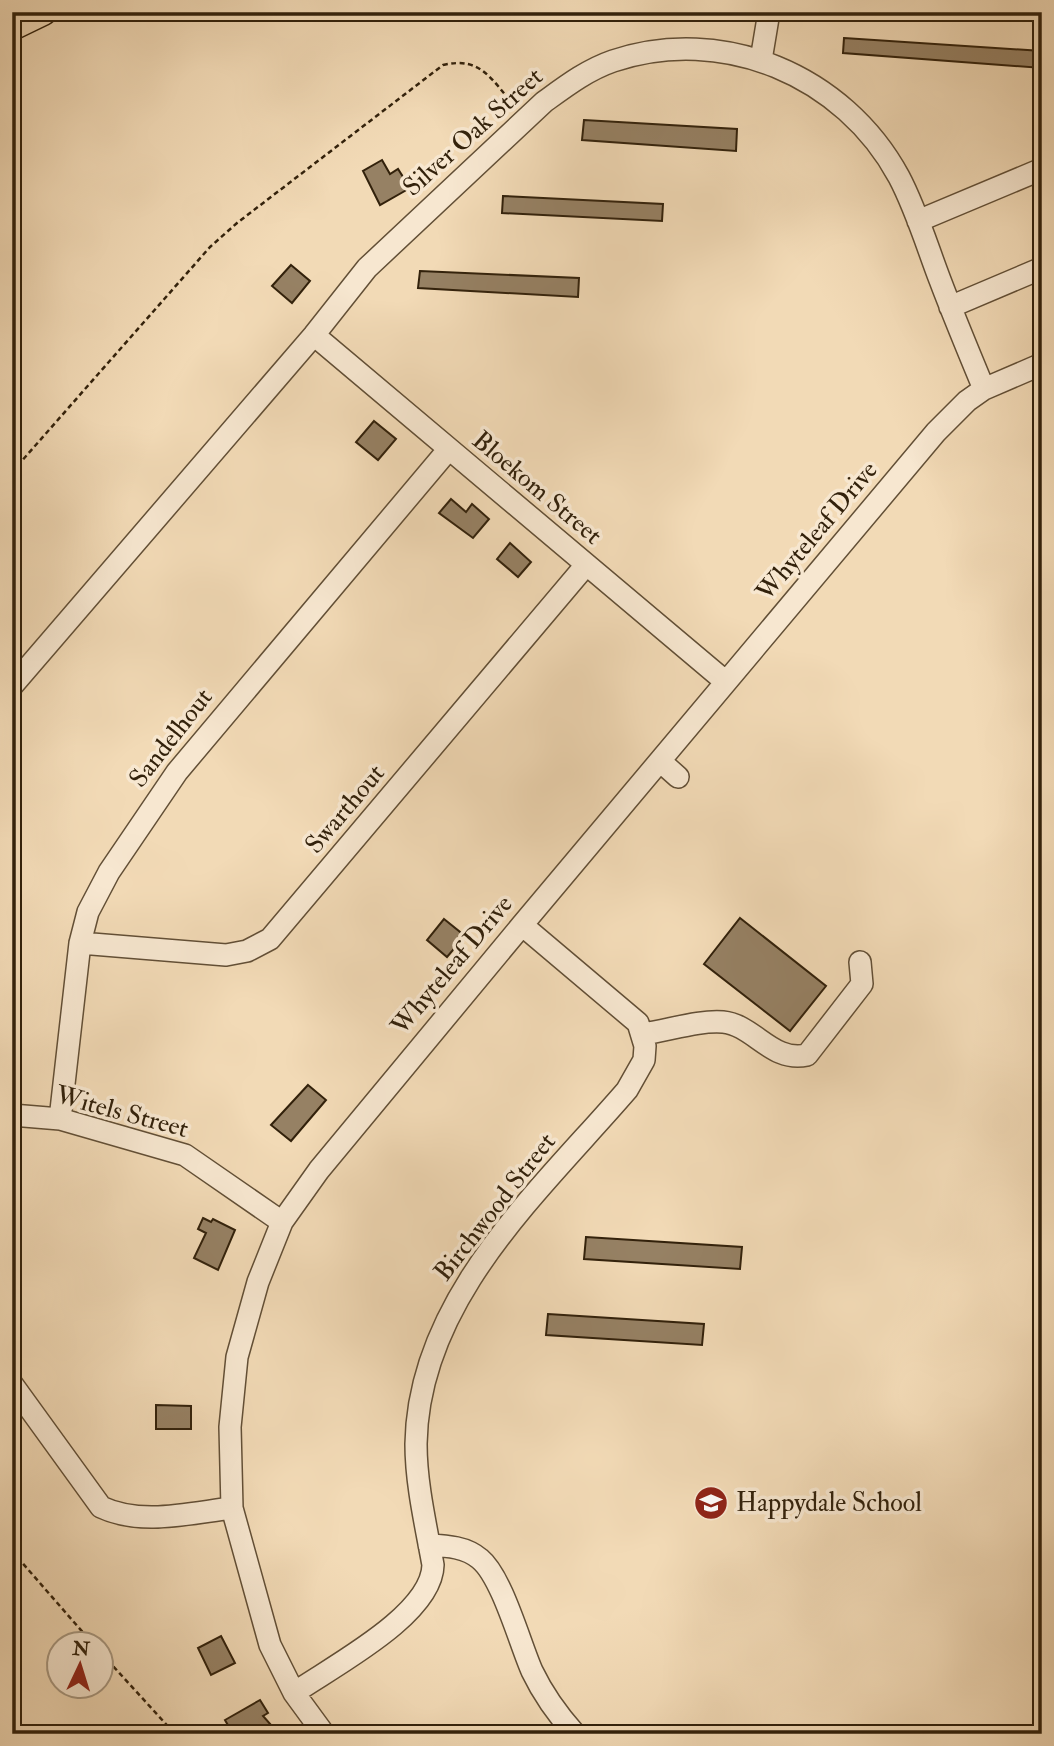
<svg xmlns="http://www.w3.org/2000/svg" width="1054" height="1746" viewBox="0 0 1054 1746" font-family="'IM FELL Double Pica',serif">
	<rect width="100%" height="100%" fill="#f2dab6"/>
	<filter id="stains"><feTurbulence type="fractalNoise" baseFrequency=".00286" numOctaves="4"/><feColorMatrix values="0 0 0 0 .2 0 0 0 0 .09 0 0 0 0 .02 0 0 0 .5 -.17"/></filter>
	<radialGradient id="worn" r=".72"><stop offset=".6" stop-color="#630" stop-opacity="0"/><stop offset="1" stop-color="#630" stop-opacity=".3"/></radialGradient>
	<path fill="#968164" stroke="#32210b" stroke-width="2" d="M844 38 1042 51V68L843 53Z
		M584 120 737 129 736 151 582 140Z
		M382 160 390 174 398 169 410 188 380 205 363 171Z
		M503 196 663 204 662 221 502 213Z
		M291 265 310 281 292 303 272 286Z
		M420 271 579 278 578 297 418 288Z
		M374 421 396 439 378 460 356 442Z
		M451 499 466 512 472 504 489 519 473 538 439 513Z
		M510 543 531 562 518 577 497 559Z
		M740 918 826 986 790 1031 704 964Z
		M444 919 465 936 447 957 427 940Z
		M308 1085 326 1100 291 1141 271 1125Z
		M203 1218 211 1222 213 1219 235 1230 218 1270 194 1258 206 1233 198 1229Z
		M586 1237 742 1247 740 1269 584 1259Z
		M548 1314 704 1324 702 1345 546 1335Z
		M156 1405 191 1406V1429H156Z
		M221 1636 235 1663 211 1675 198 1648Z
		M260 1700 268 1713 263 1716 279 1734H233L225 1720Z"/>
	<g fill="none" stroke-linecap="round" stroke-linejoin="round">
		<g stroke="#624f36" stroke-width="24">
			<path id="minor" d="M761 60 769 12
				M918 221 1042 169
				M950 307 1042 268
				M314 335 726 682
				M12 686 314 335 367 268 544 102C566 86 587 70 613 61 722 24 844 75 899 177 916 209 927 246 940 280 954 317 969 353 984 389
				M660 761 678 777
				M80 943 226 955 247 951 270 939 586 565
				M642 1034C667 1031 698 1020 723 1022 754 1025 772 1063 807 1055L862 984 860 962
				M12 1115 60 1119 185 1155 282 1222
				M60 1119 80 943 88 912 109 872 177 772 448 450
				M12 1384 101 1507C141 1526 190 1513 232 1508
				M429 1545C448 1546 466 1547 480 1559 502 1577 520 1644 532 1671 543 1694 558 1715 575 1734
				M294 1693C333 1666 432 1615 433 1565 426 1526 416 1484 416 1444 418 1299 539 1192 627 1090L644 1060 645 1046 638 1023 522 925
				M324 1734 294 1693 270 1645 232 1508 230 1427 237 1357 258 1282 282 1222 319 1170 522 925 936 432 967 401 984 389 1042 364"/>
		</g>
		<g stroke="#32210b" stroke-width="29">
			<path id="major" d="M12 27 43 12"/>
		</g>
		<path stroke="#32210b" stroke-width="2.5" stroke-dasharray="5 3.5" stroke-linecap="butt" d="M12 472 210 247 237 223 443 65C482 56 491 80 515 106
			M12 1551 93 1644
			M102 1654 175 1734"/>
		<use href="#minor" stroke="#f7e7d0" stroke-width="21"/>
		<use href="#major" stroke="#f2dab6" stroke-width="26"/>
	</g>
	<defs>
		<g id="school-disc" transform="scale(1.75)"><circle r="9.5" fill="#8f2418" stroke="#f7e7d0"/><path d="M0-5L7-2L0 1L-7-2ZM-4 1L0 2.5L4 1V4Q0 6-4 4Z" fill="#fff"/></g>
	</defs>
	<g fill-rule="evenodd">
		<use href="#school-disc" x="711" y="1503"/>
	</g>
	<g text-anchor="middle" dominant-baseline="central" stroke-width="7" stroke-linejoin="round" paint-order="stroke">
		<g font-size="26" fill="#32210b" stroke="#f7e7d0">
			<text transform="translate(473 132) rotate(-42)">Silver Oak Street</text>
			<text transform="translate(537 488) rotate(40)">Bloekom Street</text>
			<text transform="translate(817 531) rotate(-50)">Whyteleaf Drive</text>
			<text transform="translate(171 738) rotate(-52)">Sandelhout</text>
			<text transform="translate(345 809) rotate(-50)">Swarthout</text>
			<text transform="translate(452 965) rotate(-50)">Whyteleaf Drive</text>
			<text transform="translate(122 1112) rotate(15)">Witels Street</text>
			<text transform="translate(495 1207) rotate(-52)">Birchwood Street</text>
		</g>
		<g font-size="26" fill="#32210b" stroke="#f7e7d0" text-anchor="start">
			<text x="736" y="1503">Happydale School</text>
		</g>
	</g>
	<rect width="1054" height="1746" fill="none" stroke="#f2dab6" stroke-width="42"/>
	<rect x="14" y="14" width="1026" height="1718" fill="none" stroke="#32210b" stroke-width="3.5"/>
	<rect x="21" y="21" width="1012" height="1704" fill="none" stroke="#32210b" stroke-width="2"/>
	<g transform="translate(80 1665) rotate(4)"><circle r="33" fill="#f7e7d0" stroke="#a89881" stroke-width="2"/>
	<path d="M0-5L12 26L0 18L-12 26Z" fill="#8f2418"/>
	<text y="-10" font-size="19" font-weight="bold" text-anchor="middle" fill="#32210b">N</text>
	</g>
	<rect width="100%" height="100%" filter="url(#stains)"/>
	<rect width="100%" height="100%" fill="url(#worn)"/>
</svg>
